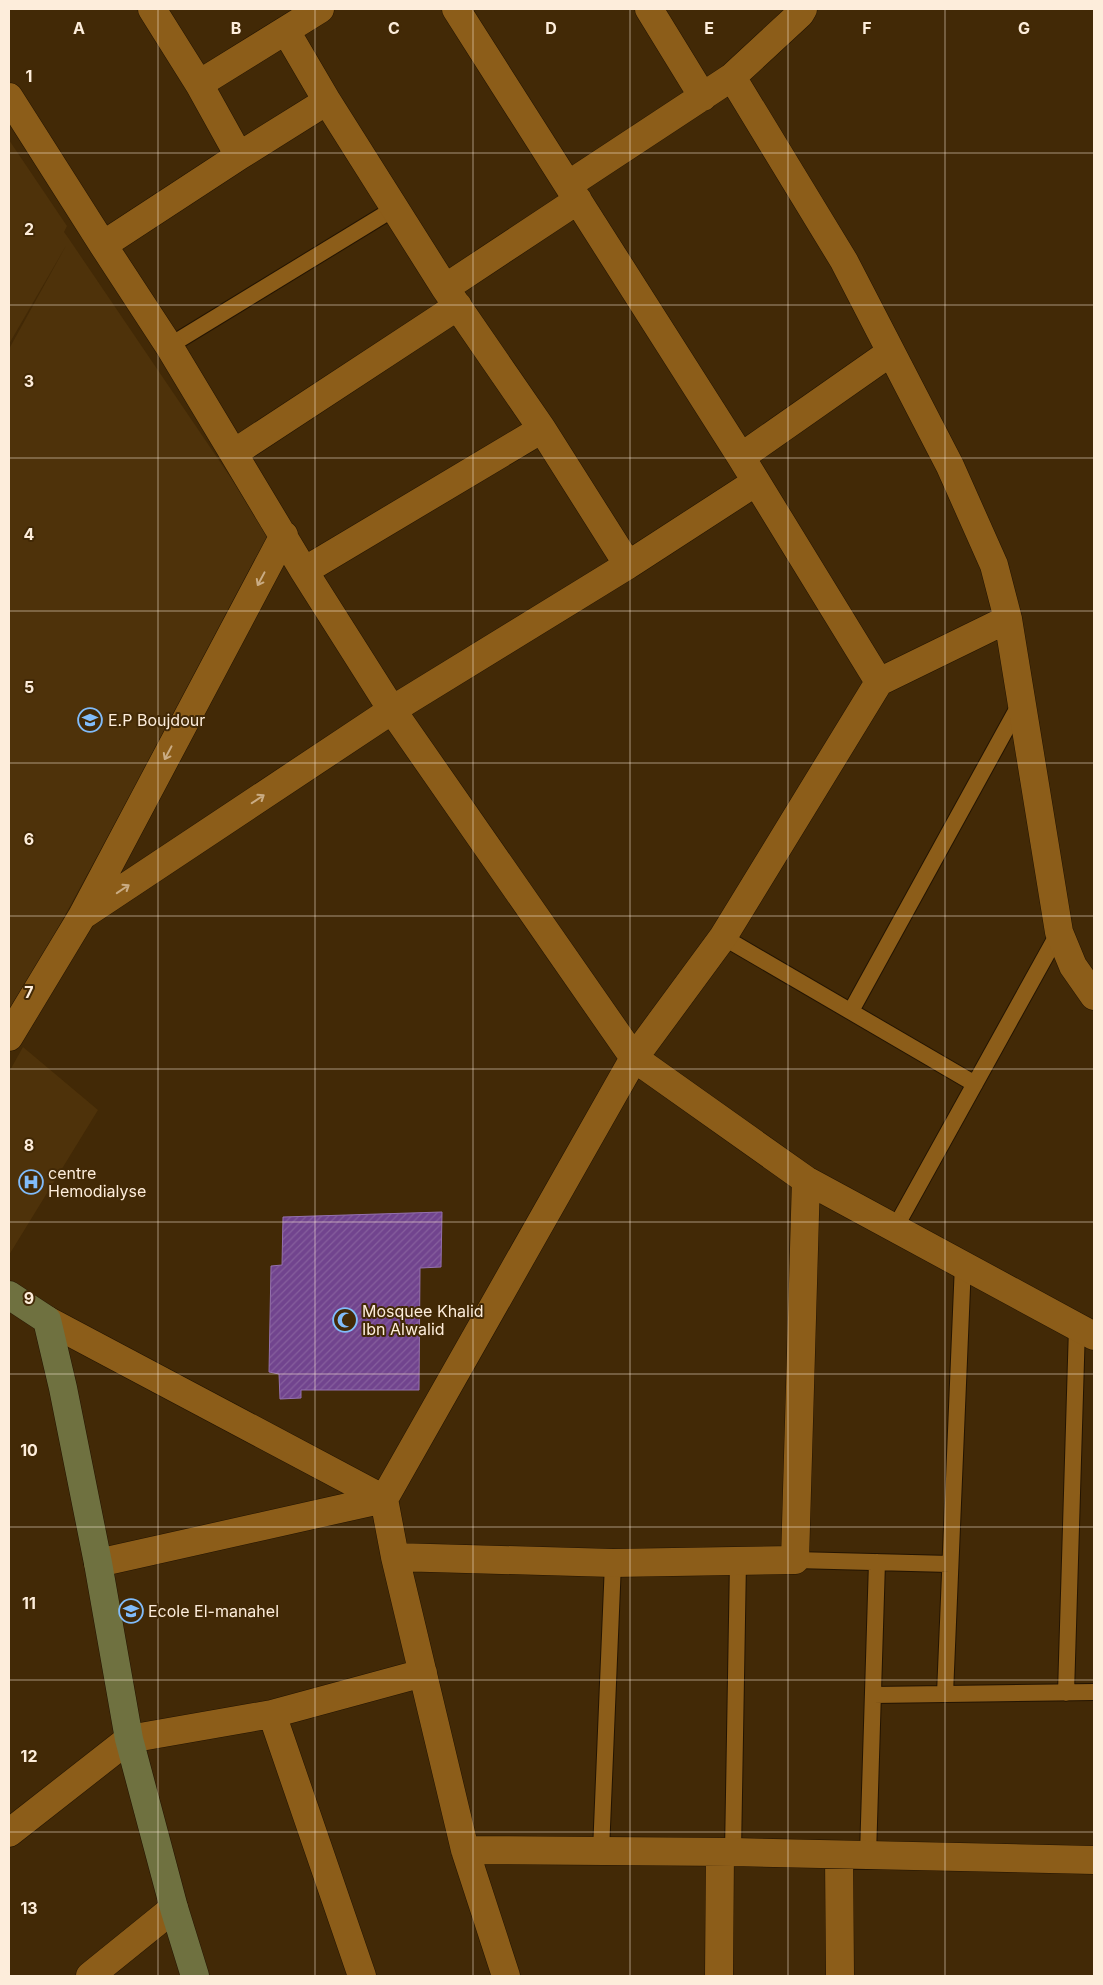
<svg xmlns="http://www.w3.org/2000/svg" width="1103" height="1985" viewBox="0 0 1103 1985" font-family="Inter,sans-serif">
	<defs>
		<pattern id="building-hatch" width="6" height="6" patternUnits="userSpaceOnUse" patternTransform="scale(1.25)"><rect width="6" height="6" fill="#71448e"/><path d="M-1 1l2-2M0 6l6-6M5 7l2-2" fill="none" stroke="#865f9d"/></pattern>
	</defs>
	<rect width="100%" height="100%" fill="#422906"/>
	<path fill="#4e320a" d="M9 140 67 226 64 232 69 239 271 537 9 1018V349L67 244 9 344Z
		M23 1047 98 1110 9 1255V1072Z"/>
	<path fill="url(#building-hatch)" stroke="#9470ae" d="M442 1212 441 1267 420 1268 419 1390H301V1398L280 1399 279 1374 269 1372 271 1266 282 1265 283 1217Z"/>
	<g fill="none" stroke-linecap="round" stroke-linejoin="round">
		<g stroke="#231402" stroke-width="18">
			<path id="lane" d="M169 346 395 208
				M723 937 975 1084
				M851 1011 1021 702
				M895 1228 1059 932
				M795 1560 950 1564
				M1066 1693 1077 1327
				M945 1694 963 1264
				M873 1695 1094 1692
				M601 1851 613 1563
				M733 1852 738 1561
				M868 1855 877 1562"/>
		</g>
		<g stroke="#231402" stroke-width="29">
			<path id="street" d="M152 9 199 84 239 156
				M456 9 741 457 879 682
				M649 9 703 97
				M286 31 327 101 445 288 542 429 628 565
				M732 77 844 261 950 466 994 565 1008 619 1059 932 1073 966 1094 996
				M199 84 320 9
				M9 97 103 245 169 346 304 571 392 710 634 1058 806 1180 1094 1336
				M568 185 732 77 800 14 803 9
				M103 245 239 156 327 101
				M445 288 578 200
				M234 453 458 306
				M741 457 891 352
				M304 571 542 429
				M82 916 392 710 628 565 756 482
				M9 1037 82 916 284 535
				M47 1320 384 1499 395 1557 465 1850 506 1976
				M395 1557 613 1563 795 1560 806 1180
				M98 1563 384 1499 634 1058 723 937 879 682 1008 619
				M272 1714 362 1976
				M9 1833 129 1739 272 1714 423 1673
				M465 1850 733 1852 1094 1860
				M839 1855 840 1976
				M90 1976 174 1908
				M719 1976 720 1852"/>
		</g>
		<g stroke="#231402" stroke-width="29">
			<path id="secondary" d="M9 1295 47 1320 63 1388 98 1563 129 1739 174 1908 195 1976"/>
		</g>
		<use href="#lane" stroke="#8c5d19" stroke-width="16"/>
		<use href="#street" stroke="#8c5d19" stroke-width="28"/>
		<use href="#secondary" stroke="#6f7140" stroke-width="28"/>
	</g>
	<defs><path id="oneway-shaft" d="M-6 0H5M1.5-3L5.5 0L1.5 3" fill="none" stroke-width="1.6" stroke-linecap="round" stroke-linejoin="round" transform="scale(1.25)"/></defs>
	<g stroke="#caac84">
		<use href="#oneway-shaft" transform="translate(261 579) rotate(118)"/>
		<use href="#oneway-shaft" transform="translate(168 753) rotate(118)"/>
		<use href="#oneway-shaft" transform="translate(258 799) rotate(-34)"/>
		<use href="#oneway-shaft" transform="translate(123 889) rotate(-34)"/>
	</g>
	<path fill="none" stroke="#fdeddb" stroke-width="1" stroke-opacity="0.55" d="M158 9V1976M315 9V1976M473 9V1976M630 9V1976M788 9V1976M945 9V1976M9 153H1094M9 305H1094M9 458H1094M9 611H1094M9 763H1094M9 916H1094M9 1069H1094M9 1222H1094M9 1374H1094M9 1527H1094M9 1680H1094M9 1832H1094"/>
	<defs>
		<g id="school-ring" transform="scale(1.25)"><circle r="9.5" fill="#422906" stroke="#81bcfa" stroke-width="1.5"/><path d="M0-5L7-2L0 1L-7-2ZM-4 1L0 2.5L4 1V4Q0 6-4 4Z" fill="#81bcfa"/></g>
		<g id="hospital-ring" transform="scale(1.25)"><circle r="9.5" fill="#422906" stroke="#81bcfa" stroke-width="1.5"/><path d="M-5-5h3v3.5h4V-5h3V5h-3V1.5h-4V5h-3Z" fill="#81bcfa"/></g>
		<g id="mosque-ring" transform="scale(1.25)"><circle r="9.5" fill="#422906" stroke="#81bcfa" stroke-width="1.5"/><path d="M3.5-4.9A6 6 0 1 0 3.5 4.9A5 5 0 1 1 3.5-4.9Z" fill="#81bcfa"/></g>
	</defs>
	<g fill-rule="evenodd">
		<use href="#school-ring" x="90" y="720"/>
		<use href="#hospital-ring" x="31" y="1182"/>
		<use href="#mosque-ring" x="345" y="1320"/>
		<use href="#school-ring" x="131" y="1611"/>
	</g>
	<g text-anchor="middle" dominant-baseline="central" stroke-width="4" stroke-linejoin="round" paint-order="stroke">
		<g font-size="16" fill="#fdeddb" stroke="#422906" text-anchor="start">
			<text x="108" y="720">E.P Boujdour</text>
			<text x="48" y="1173">centre<tspan x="48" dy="18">Hemodialyse</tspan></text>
			<text x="362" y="1311">Mosquee Khalid<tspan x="362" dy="18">Ibn Alwalid</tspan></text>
			<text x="148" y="1611">Ecole El-manahel</text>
		</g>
	</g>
	<g font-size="16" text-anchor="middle" font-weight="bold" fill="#fdeddb" stroke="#422906" stroke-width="4" stroke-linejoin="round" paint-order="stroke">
		<text x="79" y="34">A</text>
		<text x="236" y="34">B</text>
		<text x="394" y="34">C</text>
		<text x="551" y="34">D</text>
		<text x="709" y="34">E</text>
		<text x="867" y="34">F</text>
		<text x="1024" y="34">G</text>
		<text x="29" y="82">1</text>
		<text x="29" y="235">2</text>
		<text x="29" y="387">3</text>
		<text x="29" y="540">4</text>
		<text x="29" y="693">5</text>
		<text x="29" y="845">6</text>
		<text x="29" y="998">7</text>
		<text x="29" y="1151">8</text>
		<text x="29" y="1304">9</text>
		<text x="29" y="1456">10</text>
		<text x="29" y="1609">11</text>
		<text x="29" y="1762">12</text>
		<text x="29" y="1914">13</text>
	</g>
	<rect width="1103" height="1985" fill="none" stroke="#fdeddb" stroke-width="20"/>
</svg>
